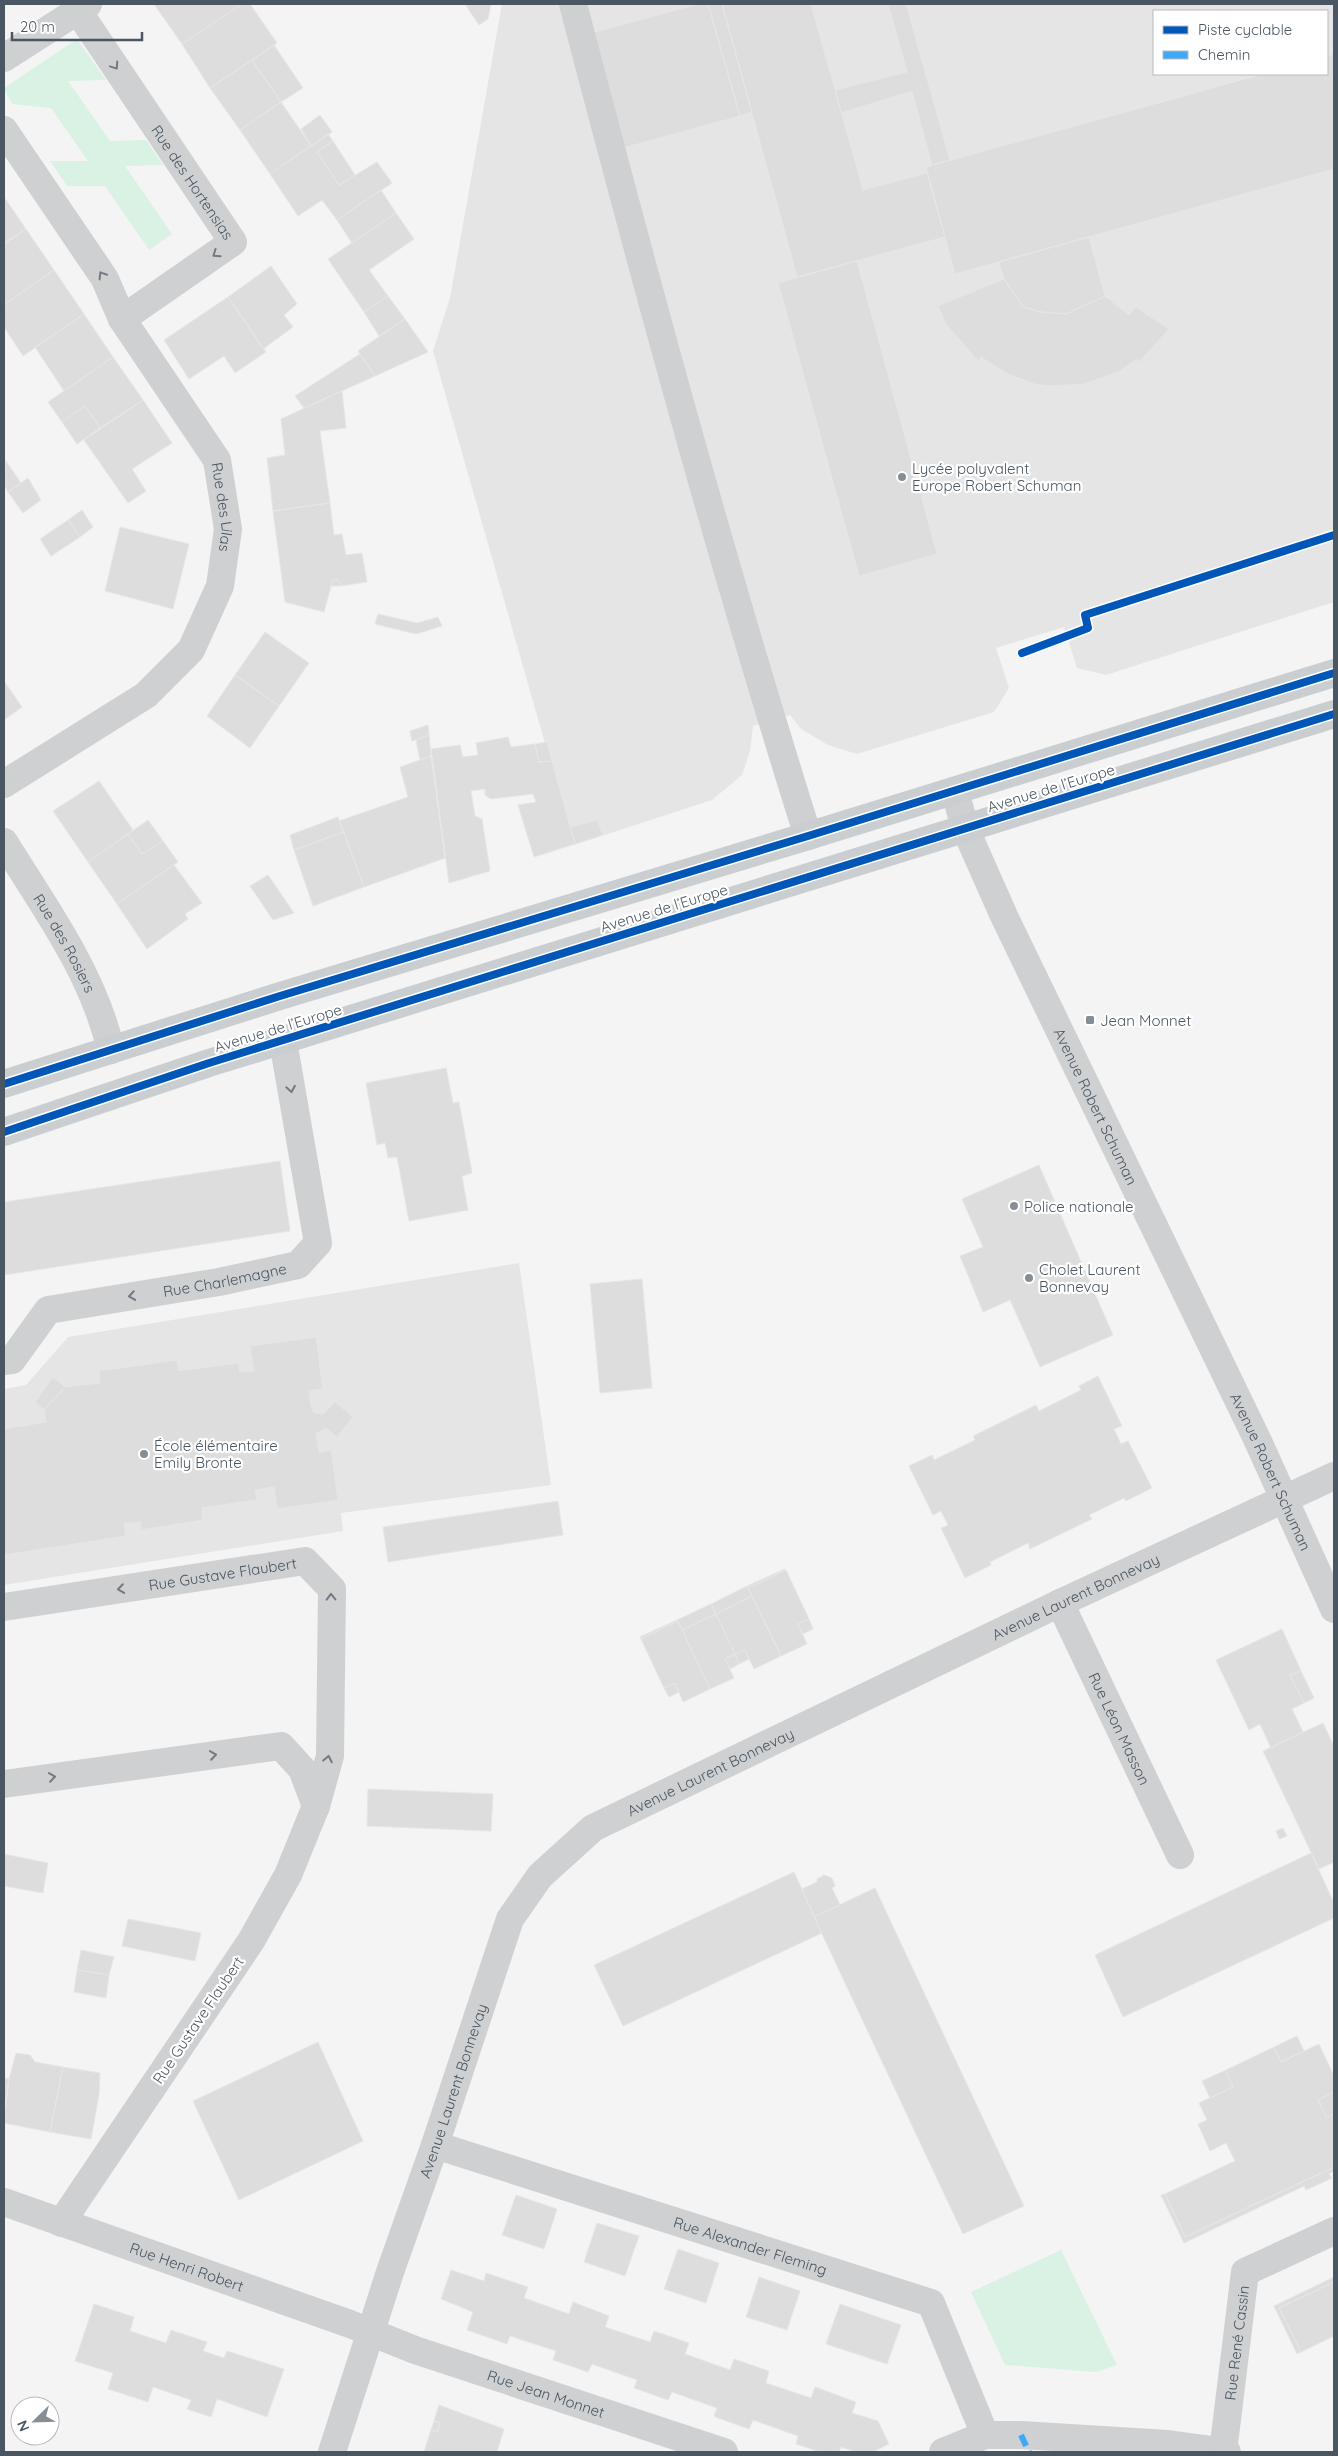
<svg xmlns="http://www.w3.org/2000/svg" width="1338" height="2456" viewBox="0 0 1338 2456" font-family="Quicksand,sans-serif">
	<rect width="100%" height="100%" fill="#f4f4f4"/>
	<path fill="#e6e5e6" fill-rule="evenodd" d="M502 4H1334V602L1106 675 1077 668 1064 627 996 648 1009 688 994 712 857 754 828 745 801 729 790 715 753 726 750 751 742 775 712 800 574 845 433 351 450 298ZM1154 11H1327V74H1154Z
		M519 1263 551 1485 341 1513 343 1531 4 1585V1389L26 1385 68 1337Z"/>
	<path fill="#d9f2e3" d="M77 39 106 80 68 81 110 141 146 140 163 165 125 166 172 234 149 250 105 186H67L50 161H88L51 108 12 104 4 88Z
		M1061 2250 1117 2365 1096 2372 1005 2365 971 2292Z"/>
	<path fill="#ddddde" stroke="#e5e6e7" d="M154 4H242L182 44Z
		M242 4H250L277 43 210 88 182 44Z
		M465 4H491L488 19 479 25Z
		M699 4H708L740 116 623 148 591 33Z
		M708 4H722L752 112 740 116Z
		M722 4H811L863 190 927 173 945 237 797 277Z
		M888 4H906L950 160 932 165 912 91 841 113 835 90 907 72Z
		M274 45 303 88 281 102 252 60Z
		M1334 54V169L955 274 926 167 1263 74H1327V56Z
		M252 60 281 102 240 130 210 88Z
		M281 102 311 146 270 174 240 130Z
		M320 115 332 132 311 146 301 129Z
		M328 134 333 141 317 152 339 185 377 162 392 183 337 220 322 200 298 216 270 174Z
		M333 141 355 175 339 185 317 152Z
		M381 190 396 213 352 243 337 220Z
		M4 197 26 229 4 243Z
		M396 213 414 239 369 270 388 296 364 312 328 259Z
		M26 229 54 270 4 305V244Z
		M1089 237 1105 296 1066 314 1041 312 1023 307 1004 279 999 262Z
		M857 261 937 554 859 576 778 283Z
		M271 266 297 304 284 315 293 327 263 349 228 297Z
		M54 270 84 314 23 356 4 327V305Z
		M1004 279 1023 307 1041 312 1066 314 1105 296 1129 315 1136 307 1169 329 1138 363 1137 359 1118 372 1084 384 1049 386 1034 384 1006 373 981 357 979 362 945 323 938 306Z
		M388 296 405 319 379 336 364 312Z
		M228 297 266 352 235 373 224 356 189 379 164 340Z
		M84 314 113 357 64 391 35 347Z
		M405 319 428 352 375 376 358 351Z
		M360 354 375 376 304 408 295 396Z
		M113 357 143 400 100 428 85 406 62 422 48 402Z
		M342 391 346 428 320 431 330 503 273 511 267 458 285 455 281 419Z
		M143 400 172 443 132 469 146 491 128 503 84 440Z
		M85 406 100 428 77 444 62 422Z
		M6 461 21 483 8 492 4 485Z
		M28 478 41 500 23 513 8 492Z
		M330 503 334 535 342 534 346 555 362 553 367 582 340 586 339 581 333 579 324 612 285 602 273 511Z
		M82 510 93 527 80 537 68 520Z
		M68 520 80 537 51 556 40 539Z
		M120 527 189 544 173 609 105 591Z
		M333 579 339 581 340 586H331Z
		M378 614 417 623 438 617 442 626 416 634 375 624Z
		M265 632 309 663 279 706 235 675Z
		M235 675 279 706 250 748 207 716Z
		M4 681 22 707 4 720Z
		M428 725 429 735 412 741 410 731Z
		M429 735 431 756 420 760 416 740Z
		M508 737 511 747 535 744 539 762 552 761 575 844 534 857 518 805 536 802 533 794 491 799 485 795V789L471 791 475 816 482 819 490 871 449 883 431 749 460 745 463 757 478 755 476 743Z
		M547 742 552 761 539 762 535 744Z
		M431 756 445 858 364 887 339 821 408 797 400 767Z
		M99 781 133 830 88 862 53 811Z
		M338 817 344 832 294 850 290 835Z
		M148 820 163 841 142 854 128 834Z
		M597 820 603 835 575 844 570 827Z
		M344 832 364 887 313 906 294 850Z
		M128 834 142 854 163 841 178 862 117 904 88 862Z
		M174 865 202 903 185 914 188 919 147 949 117 904Z
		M268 875 294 913 273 920 250 886Z
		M446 1068 453 1103 459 1102 472 1173 462 1176 468 1210 409 1221 397 1157 388 1158 385 1143 377 1145 366 1083Z
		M280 1161 290 1231 4 1275V1202Z
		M1039 1165 1113 1335 1040 1367 1010 1300 983 1312 960 1256 983 1247 962 1199Z
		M642 1279 652 1388 600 1393 590 1284Z
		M316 1337 323 1389 309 1391 312 1410 314 1413 323 1414 335 1402 353 1417 337 1437 326 1428 316 1434 319 1452 331 1450 338 1500 277 1509 274 1487 255 1490 257 1500 202 1508 203 1520 141 1530 140 1522 124 1524 126 1536 4 1555V1429L46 1422 44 1410 65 1387 100 1383 99 1371 177 1360 179 1371 238 1363 240 1372 254 1371 250 1346Z
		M1098 1376 1122 1426 1114 1429 1121 1444 1128 1441 1152 1488 1126 1501 1124 1498 1089 1515 1092 1519 1030 1549 1028 1543 990 1562 991 1565 965 1578 941 1528 948 1525 941 1511 933 1515 909 1466 932 1455 934 1460 975 1440 973 1436 1036 1405 1039 1411 1081 1390 1079 1386Z
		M53 1377 65 1387 44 1410 35 1402Z
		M558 1501 563 1535 388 1562 383 1527Z
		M785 1569 786 1570 748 1588 747 1586Z
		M786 1570 809 1619 798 1624 807 1644 781 1656 748 1588Z
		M747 1586 752 1596 716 1614 711 1604Z
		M752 1596 781 1656 754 1669 745 1650 735 1654 716 1614Z
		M711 1604 716 1614 682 1630 677 1620Z
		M716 1614 735 1654 725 1659 734 1678 710 1689 682 1630Z
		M809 1619 813 1629 803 1634 798 1624Z
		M677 1620 678 1621 641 1639 640 1637Z
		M678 1621 710 1689 683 1702 675 1683 664 1688 641 1639Z
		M1282 1629 1301 1671 1290 1675 1304 1703 1292 1709 1303 1732 1271 1748 1260 1724 1249 1730 1216 1660Z
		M745 1650 749 1659 739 1664 735 1654Z
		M735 1654 739 1664 730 1669 725 1659Z
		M1301 1671 1314 1698 1304 1703 1290 1675Z
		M675 1683 679 1692 669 1697 664 1688Z
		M1323 1723 1334 1746V1862L1319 1869 1263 1751Z
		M368 1789 493 1794 491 1831 367 1826Z
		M1283 1828 1287 1836 1279 1839 1276 1831Z
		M1311 1853 1334 1903V1918L1123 2017 1095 1955Z
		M4 1854 48 1863 43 1893 4 1886Z
		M794 1872 822 1933 623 2026 594 1965Z
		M824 1875 832 1878 835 1886 832 1888 840 1905 814 1917 802 1889 817 1882V1879Z
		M875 1888 1024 2206 963 2234 814 1917Z
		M128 1919 201 1933 195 1961 122 1946Z
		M81 1950 114 1957 109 1975 77 1970Z
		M77 1970 109 1975 106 1998 74 1992Z
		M1297 2036 1304 2051 1281 2062 1274 2047Z
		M318 2042 363 2141 239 2200 193 2101Z
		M1319 2044 1334 2076V2092L1318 2100 1327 2118 1334 2114V2167L1185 2237 1165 2194 1235 2161 1226 2143 1210 2151 1198 2124 1207 2120 1199 2103 1233 2087 1226 2070 1274 2047 1281 2062Z
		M16 2053 30 2055 35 2062 63 2067 50 2132 4 2123 9 2079Z
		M63 2067 100 2073 99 2095 91 2139 50 2132Z
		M1226 2070 1233 2087 1210 2098 1202 2081Z
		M4 2078 9 2079 4 2111Z
		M1334 2092V2114L1327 2118 1318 2100Z
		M1334 2167V2171L1329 2174 1332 2178 1306 2190 1304 2186 1184 2243 1161 2195 1165 2194 1185 2237Z
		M516 2195 557 2209 544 2249 502 2235Z
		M597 2223 639 2236 625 2276 584 2262Z
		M678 2249 719 2263 706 2303 664 2289Z
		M451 2270 484 2281 486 2273 528 2287 524 2298 569 2314 573 2302 609 2316 605 2327 650 2342 654 2331 689 2343 685 2354 730 2370 734 2359 769 2371 766 2383 811 2398 815 2387 856 2402 852 2413 878 2421 889 2444 873 2452H856L841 2447 839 2452H820L796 2444 798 2436 753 2420 749 2429 718 2418 714 2416 717 2408 672 2392 668 2400 634 2388 637 2380 592 2364 588 2372 553 2360 556 2351 510 2336 507 2344 467 2330 473 2312 441 2299Z
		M759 2277 800 2291 787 2330 746 2317Z
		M1334 2277V2282L1279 2308 1301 2352 1297 2354 1274 2306Z
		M1334 2282V2336L1301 2352 1279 2308Z
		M94 2304 134 2317 130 2331 166 2343 171 2330 207 2342 203 2351 224 2358 227 2351 284 2369 267 2417 217 2399 211 2417 187 2409 191 2400 153 2387 148 2402 108 2389 113 2373 75 2361Z
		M840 2304 901 2325 887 2364 826 2344Z
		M439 2405 504 2429 497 2452H424L431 2430 437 2432 440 2423 434 2421Z
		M434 2421 440 2423 437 2432 431 2430Z"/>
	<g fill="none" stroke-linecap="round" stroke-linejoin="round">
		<g stroke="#ced0d2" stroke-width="28">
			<path d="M573 4C646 283 721 561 808 836"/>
			<path id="s1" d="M78 11 233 242 122 319"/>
			<path d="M4 58 88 4"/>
			<path id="s2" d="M4 130 105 279 122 319 217 460 228 529 220 586 191 650 146 695 4 784"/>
			<path id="s3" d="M955 791 965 828 1004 916 1257 1439 1334 1609"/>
			<path id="s4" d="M4 842C45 908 93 973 111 1050"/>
			<path id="s5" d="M4 1361 12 1360 48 1310 219 1282 298 1265 318 1243 283 1041"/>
			<path id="s6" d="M1060 1603 1180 1855"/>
			<path id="s7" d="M4 1607 305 1561 332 1589 330 1756 316 1806 288 1875 251 1941 61 2223"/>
			<path d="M4 1784 281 1746 302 1769 316 1806"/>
			<path id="s8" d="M435 2145 931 2303 985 2435"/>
			<path id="s9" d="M4 2202 350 2324 415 2350 724 2452"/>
			<path id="s10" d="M332 2452 390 2272 435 2145 510 1919 540 1876 593 1828 1060 1603 1334 1476"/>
			<path d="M943 2452 985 2435H1021L1168 2444 1227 2452"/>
			<path id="s11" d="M1223 2452 1245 2272 1334 2231"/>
		</g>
		<path stroke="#caced1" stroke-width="28" d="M4 1084 280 996 808 836 1334 673
			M4 1132 209 1063 1334 714"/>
		<path stroke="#3fa9f5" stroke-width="6" stroke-dasharray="12 6" stroke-linecap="butt" d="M1021 2435 1029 2452"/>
		<g stroke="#fff" stroke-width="11">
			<path id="cycleway" d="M1022 653 1088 628 1085 615 1334 535
				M4 1084 280 996 808 836 1334 673
				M4 1132 209 1063 1334 714"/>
		</g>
		<use href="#cycleway" stroke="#0057b8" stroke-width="8"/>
	</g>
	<defs><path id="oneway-chevron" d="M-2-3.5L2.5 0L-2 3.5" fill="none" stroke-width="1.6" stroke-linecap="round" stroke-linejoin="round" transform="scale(1.25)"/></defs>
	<g stroke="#727b83">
		<use href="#oneway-chevron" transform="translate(115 66) rotate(56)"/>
		<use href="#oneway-chevron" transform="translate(216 254) rotate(145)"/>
		<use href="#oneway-chevron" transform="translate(102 275) rotate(-122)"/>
		<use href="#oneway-chevron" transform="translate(291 1089) rotate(80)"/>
		<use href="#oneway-chevron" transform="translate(132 1296) rotate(171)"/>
		<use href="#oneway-chevron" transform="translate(121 1589) rotate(171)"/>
		<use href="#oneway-chevron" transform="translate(331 1597) rotate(-91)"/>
		<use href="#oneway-chevron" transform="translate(213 1755) rotate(-8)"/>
		<use href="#oneway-chevron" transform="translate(328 1759) rotate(-79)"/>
		<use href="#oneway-chevron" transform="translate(52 1777) rotate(-8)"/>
	</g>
	<g fill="#868d94" stroke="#fff" stroke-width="2">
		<circle cx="902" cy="477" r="5"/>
		<rect x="1085" y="1015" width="10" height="10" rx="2.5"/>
		<circle cx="1014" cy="1206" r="5"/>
		<circle cx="1029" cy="1278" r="5"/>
		<circle cx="144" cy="1454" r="5"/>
	</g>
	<g text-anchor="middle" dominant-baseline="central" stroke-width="4.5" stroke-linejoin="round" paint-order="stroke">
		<g font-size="15" fill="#4a5661" stroke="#fff">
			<text stroke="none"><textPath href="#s1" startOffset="206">Rue des Hortensias</textPath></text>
			<text stroke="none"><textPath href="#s2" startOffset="441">Rue des Lilas</textPath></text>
			<text transform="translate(1051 788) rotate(-17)">Avenue de l’Europe</text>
			<text transform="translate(664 908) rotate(-17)">Avenue de l’Europe</text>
			<text stroke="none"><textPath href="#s4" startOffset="118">Rue des Rosiers</textPath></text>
			<text transform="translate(278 1028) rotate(-17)">Avenue de l’Europe</text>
			<text stroke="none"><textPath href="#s3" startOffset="346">Avenue Robert Schuman</textPath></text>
			<text stroke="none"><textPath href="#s5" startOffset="249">Rue Charlemagne</textPath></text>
			<text stroke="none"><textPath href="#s3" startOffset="751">Avenue Robert Schuman</textPath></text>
			<text stroke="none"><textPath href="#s7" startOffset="221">Rue Gustave Flaubert</textPath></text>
			<text stroke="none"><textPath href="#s10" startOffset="1221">Avenue Laurent Bonnevay</textPath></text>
			<text stroke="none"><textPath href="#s6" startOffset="139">Rue Léon Masson</textPath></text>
			<text stroke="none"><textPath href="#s10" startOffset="816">Avenue Laurent Bonnevay</textPath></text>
			<text transform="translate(198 2020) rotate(-56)">Rue Gustave Flaubert</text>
			<text stroke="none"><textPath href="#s10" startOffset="381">Avenue Laurent Bonnevay</textPath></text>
			<text stroke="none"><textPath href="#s8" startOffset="331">Rue Alexander Fleming</textPath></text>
			<text stroke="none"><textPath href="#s9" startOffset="194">Rue Henri Robert</textPath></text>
			<text stroke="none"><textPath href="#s11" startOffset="110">Rue René Cassin</textPath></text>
			<text stroke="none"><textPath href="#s9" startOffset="575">Rue Jean Monnet</textPath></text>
		</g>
		<g font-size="15" fill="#4a5661" stroke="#fff" text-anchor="start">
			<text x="912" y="468">Lycée polyvalent<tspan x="912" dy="17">Europe Robert Schuman</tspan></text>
			<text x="1100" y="1020">Jean Monnet</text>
			<text x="1024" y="1206">Police nationale</text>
			<text x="1039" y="1269">Cholet Laurent<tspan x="1039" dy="17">Bonnevay</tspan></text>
			<text x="154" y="1445">École élémentaire<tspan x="154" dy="17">Emily Bronte</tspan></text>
		</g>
	</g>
	<rect width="1338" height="2456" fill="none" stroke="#4a5661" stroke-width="10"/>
	<rect x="1153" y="10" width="175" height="65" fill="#ffffff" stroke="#b7bbc0"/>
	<rect x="1163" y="26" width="25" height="8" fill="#0057b8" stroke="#b7bbc0"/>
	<text x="1198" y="35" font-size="15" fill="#4a5661">Piste cyclable</text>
	<rect x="1163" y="51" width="25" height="8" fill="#3fa9f5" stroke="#b7bbc0"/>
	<text x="1198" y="60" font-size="15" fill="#4a5661">Chemin</text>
	<g transform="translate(35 2421) rotate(247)"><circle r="24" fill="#ffffff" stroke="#b7bbc0"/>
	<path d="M0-4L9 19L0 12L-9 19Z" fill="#868d94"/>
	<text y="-8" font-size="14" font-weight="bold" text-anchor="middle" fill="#4a5661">N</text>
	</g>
	<path d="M12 32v8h130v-8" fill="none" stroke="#4a5661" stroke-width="2.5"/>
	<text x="20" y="32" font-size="15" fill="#4a5661" stroke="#ffffff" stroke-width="4" paint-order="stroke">20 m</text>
</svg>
